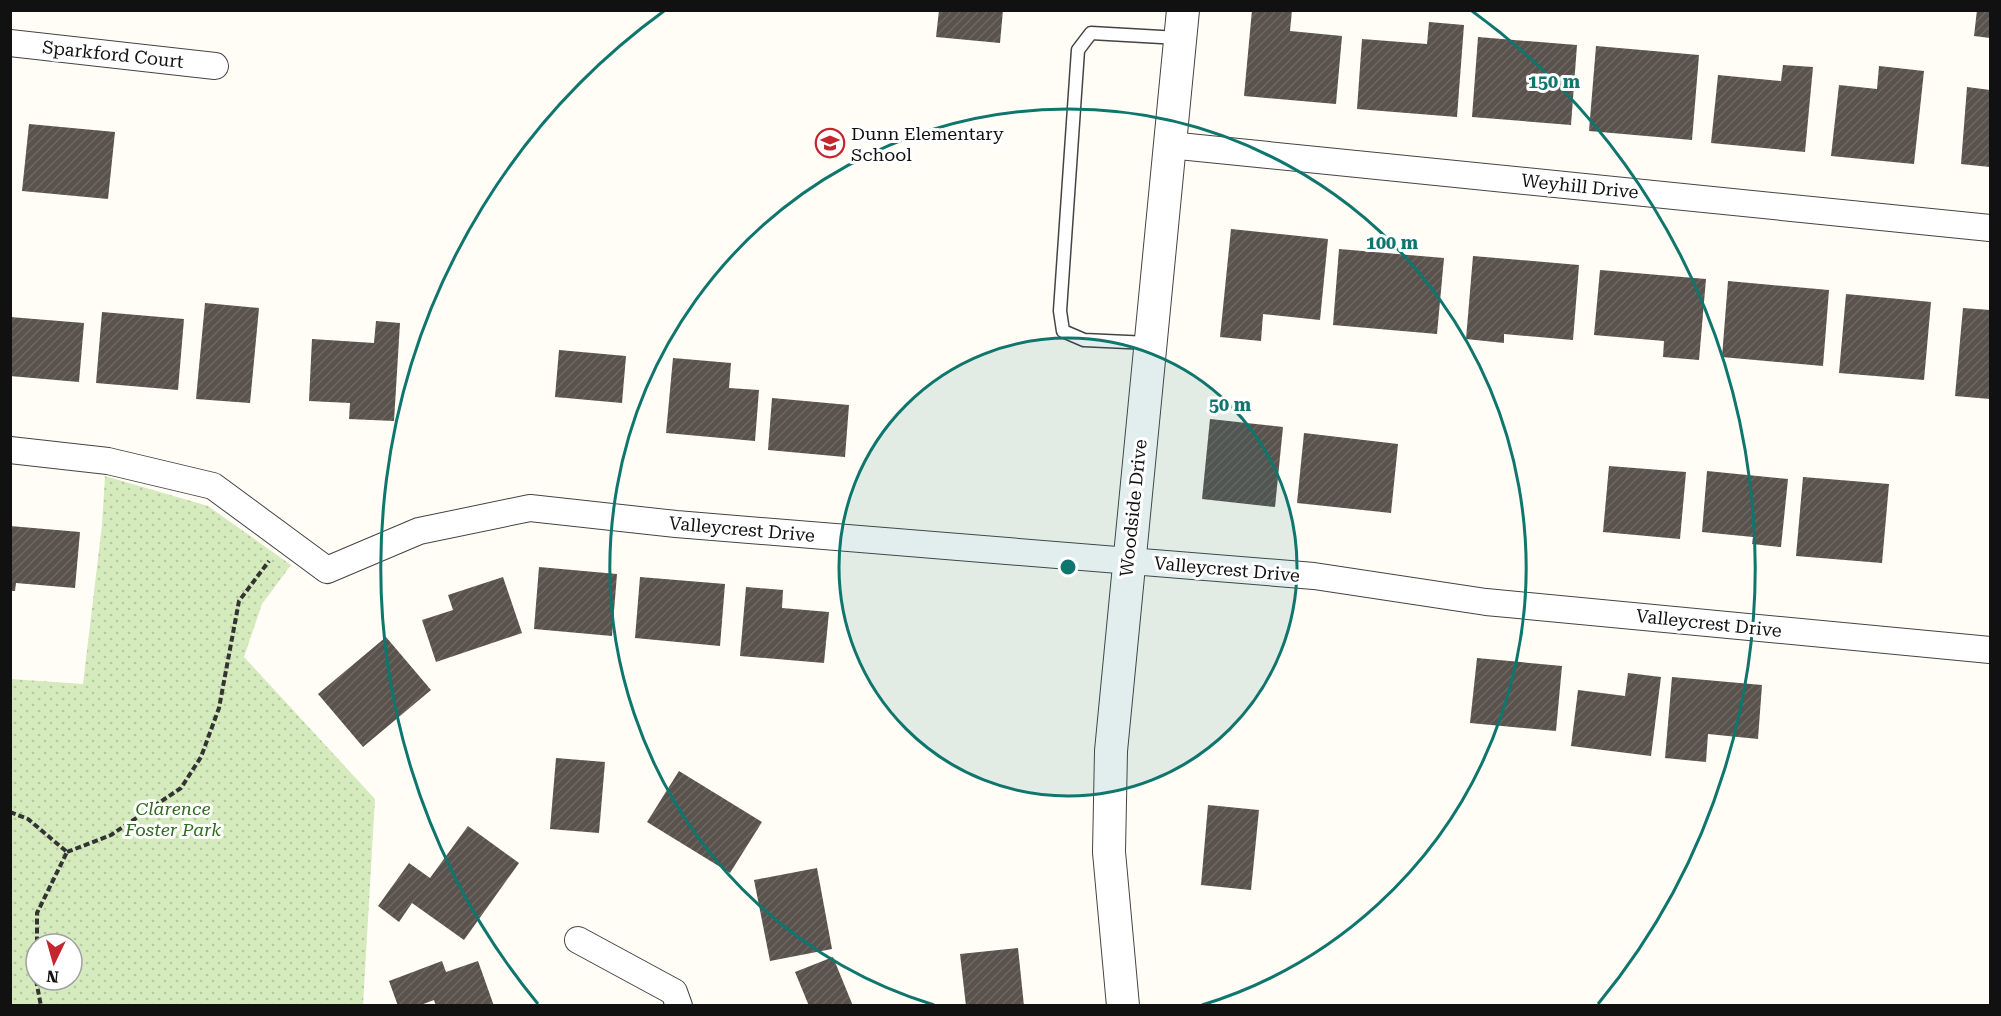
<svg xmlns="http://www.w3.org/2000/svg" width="2001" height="1016" viewBox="0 0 2001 1016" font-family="'Roboto Serif',serif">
	<defs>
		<pattern id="park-dots" width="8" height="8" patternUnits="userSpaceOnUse" patternTransform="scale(1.5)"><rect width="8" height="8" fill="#d5ebbd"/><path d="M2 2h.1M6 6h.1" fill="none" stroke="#b6c8a1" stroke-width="1.8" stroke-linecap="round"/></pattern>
		<pattern id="building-hatch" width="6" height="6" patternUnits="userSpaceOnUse" patternTransform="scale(1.5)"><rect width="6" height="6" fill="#5a524d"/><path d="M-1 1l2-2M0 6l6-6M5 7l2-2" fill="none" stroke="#6d6662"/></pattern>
	</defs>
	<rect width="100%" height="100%" fill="#fffdf5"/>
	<path fill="url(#park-dots)" fill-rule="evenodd" d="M105 476 208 506 291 565 262 604 244 657 375 799 363 1005H11V679L83 684 102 525ZM36 944H72V980H36Z"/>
	<path fill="url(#building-hatch)" d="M939 10H1003L1000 43 936 37Z
		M1252 10H1292L1290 31 1342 36 1336 104 1244 96Z
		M1977 10H1990V38L1974 36Z
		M1429 22 1464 25 1457 117 1357 109 1362 39 1427 44Z
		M1478 37 1577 45 1571 125 1472 117Z
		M1596 46 1699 55 1692 140 1589 131Z
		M1783 65 1813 67 1805 152 1711 143 1718 75 1781 81Z
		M1879 66 1924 71 1914 164 1831 156 1839 85 1877 89Z
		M1967 87 1990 90V167L1961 164Z
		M29 124 115 132 108 199 22 191Z
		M1231 229 1328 239 1320 320 1263 314 1261 341 1220 337Z
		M1339 249 1444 258 1437 334 1333 325Z
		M1473 256 1579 265 1573 340 1504 334V343L1466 339Z
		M1600 270 1706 279 1699 360 1663 357 1664 341 1594 335Z
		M1728 281 1829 290 1823 366 1722 357Z
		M1846 294 1931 302 1924 380 1839 373Z
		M205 303 259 308 250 403 196 399Z
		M1963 308 1990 310V399L1955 396Z
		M102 312 184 319 178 390 96 383Z
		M10 317 84 323 79 382 10 376Z
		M376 321 400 323 394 421 349 419 350 403 309 401 312 339 374 343Z
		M559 350 626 356 622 403 555 397Z
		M673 358 731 363 729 388 759 390 755 441 666 433Z
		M772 398 849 405 845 457 768 450Z
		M1210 419 1283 427 1275 507 1202 499Z
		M1304 433 1398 444 1391 513 1297 503Z
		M1609 466 1686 472 1680 539 1603 532Z
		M1707 471 1788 479 1781 547 1752 544 1753 537 1702 532Z
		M1803 477 1889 484 1882 563 1796 556Z
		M10 526 80 532 75 588 16 583 15 591H10Z
		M539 567 617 574 612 636 534 629Z
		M503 577 522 633 436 662 422 620 453 610 448 595Z
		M640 577 725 584 720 646 635 638Z
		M746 587 783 590 782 608 829 612 824 663 740 656Z
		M386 637 431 690 363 747 318 694Z
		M1477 658 1562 666 1556 731 1470 723Z
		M1628 673 1661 677 1651 756 1571 746 1578 690 1625 696Z
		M1672 677 1762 685 1758 739 1708 734 1706 762 1665 758Z
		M556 758 605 762 599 833 550 829Z
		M679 771 762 822 730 873 647 822Z
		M1208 805 1259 810 1251 890 1201 885Z
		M468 826 519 863 464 940 412 903 399 922 378 906 409 863 430 878Z
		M817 868 832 949 770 961 754 880Z
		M1018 948 1024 1006H966L960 954Z
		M833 957 853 1006H809L795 972Z
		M442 961 446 972 478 961 494 1006H436L434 1000 418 1006H398L389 981Z"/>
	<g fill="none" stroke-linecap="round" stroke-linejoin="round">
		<g stroke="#444" stroke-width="15">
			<path id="service" d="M1149 343 1084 340 1063 331 1060 311 1078 50 1091 33 1179 38"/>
		</g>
		<g stroke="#444" stroke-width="28">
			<path id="minor" d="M10 43 215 66
				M1169 145 1990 228
				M10 450 108 461 213 486 327 570 419 531 530 508 676 524 1314 576 1486 602 1990 650
				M578 940 674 992 679 1006"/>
		</g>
		<g stroke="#444" stroke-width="34">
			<path id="tertiary" d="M1123 1006 1109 852 1111 751 1183 10"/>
		</g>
		<path stroke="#333" stroke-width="4" stroke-dasharray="6 3" stroke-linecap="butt" d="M10 812 28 819 67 852 37 913V944
			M67 852 111 835 181 788 201 757 219 708 239 601 269 561
			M36 980 41 1006"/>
		<use href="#service" stroke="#fff" stroke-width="12"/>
		<use href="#minor" stroke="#fff" stroke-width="26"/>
		<use href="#tertiary" stroke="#fff" stroke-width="32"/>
	</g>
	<circle cx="1068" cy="567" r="229" fill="#0f766e" fill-opacity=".12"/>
	<g fill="none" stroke="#0f766e" stroke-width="3">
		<circle cx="1068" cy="567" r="229"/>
		<path d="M934 1005A458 458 0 1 1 1202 1005"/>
		<path d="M538 1004A687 687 0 0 1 664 11M1472 11A687 687 0 0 1 1598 1004"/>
	</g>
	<defs>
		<g id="school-ring" transform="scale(1.5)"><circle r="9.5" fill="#fff" stroke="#c4262e" stroke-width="1.5"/><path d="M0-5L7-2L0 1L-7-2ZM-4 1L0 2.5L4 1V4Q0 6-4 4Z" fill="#c4262e"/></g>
	</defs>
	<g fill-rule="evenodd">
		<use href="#school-ring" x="830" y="143"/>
	</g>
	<g text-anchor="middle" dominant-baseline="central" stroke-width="6" stroke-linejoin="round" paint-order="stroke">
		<g font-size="18" fill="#111" stroke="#fff">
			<text transform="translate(113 54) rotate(6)">Sparkford Court</text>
			<text transform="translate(1580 186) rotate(6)">Weyhill Drive</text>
			<text transform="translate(1133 508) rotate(-84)">Woodside Drive</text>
			<text transform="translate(742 529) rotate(5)">Valleycrest Drive</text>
			<text transform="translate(1227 569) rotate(5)">Valleycrest Drive</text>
			<text transform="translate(1709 623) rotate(6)">Valleycrest Drive</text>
		</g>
		<g font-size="18" fill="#111" stroke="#fff" text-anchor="start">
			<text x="851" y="133">Dunn Elementary<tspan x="851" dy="21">School</tspan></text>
		</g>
		<g font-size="18" font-style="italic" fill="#2f6b1f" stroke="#fff">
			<text x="173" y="808">Clarence<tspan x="173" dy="21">Foster Park</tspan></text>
		</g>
	</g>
	<circle cx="1068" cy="567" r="9" fill="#0f766e" stroke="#fff" stroke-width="3"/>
	<g font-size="18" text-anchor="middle" font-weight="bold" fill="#0f766e" stroke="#fff" stroke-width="6" stroke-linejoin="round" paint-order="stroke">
		<text x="1554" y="88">150 m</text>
		<text x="1392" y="249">100 m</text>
		<text x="1230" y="411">50 m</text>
	</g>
	<rect width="2001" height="1016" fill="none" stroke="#111111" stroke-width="24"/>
	<g transform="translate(54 962) rotate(185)"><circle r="28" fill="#ffffff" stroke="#a0a0a0" stroke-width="1.5"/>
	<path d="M0-4.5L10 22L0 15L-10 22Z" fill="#c4262e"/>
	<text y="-9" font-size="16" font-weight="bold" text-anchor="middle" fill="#111111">N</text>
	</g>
</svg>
